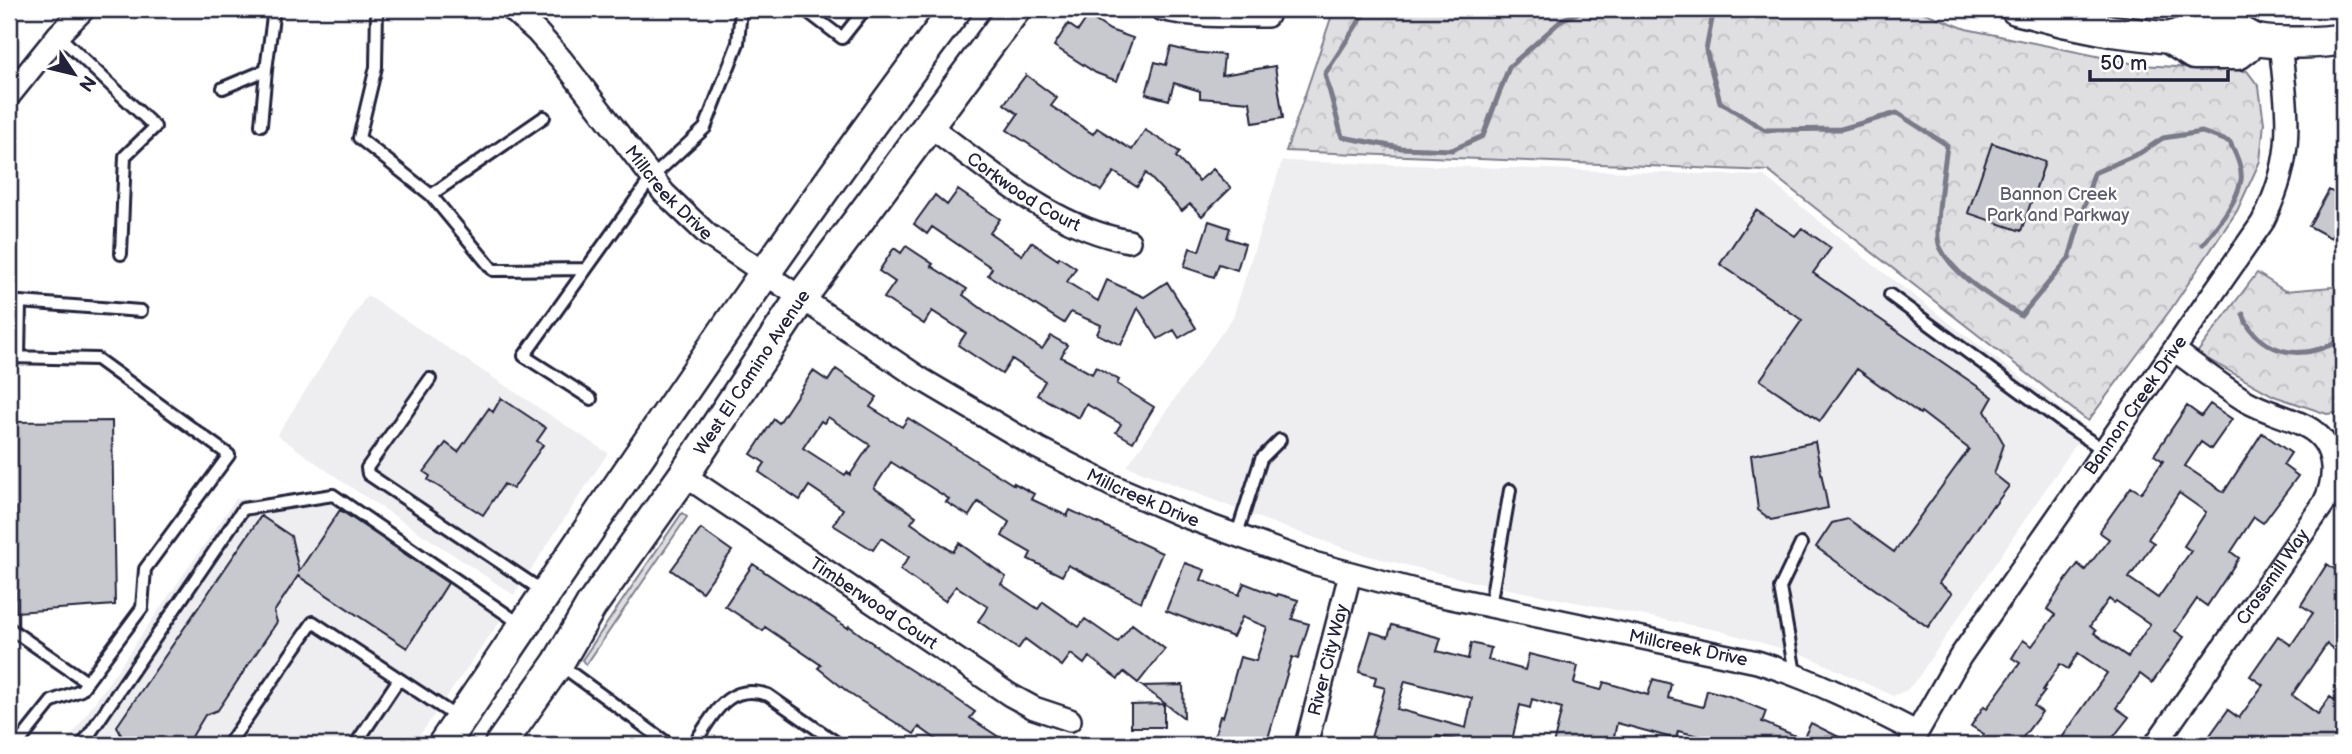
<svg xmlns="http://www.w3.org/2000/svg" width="2352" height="754" viewBox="0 0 2352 754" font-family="'Balsamiq Sans',sans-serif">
	<defs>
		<pattern id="park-crowns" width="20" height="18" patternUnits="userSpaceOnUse" patternTransform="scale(1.75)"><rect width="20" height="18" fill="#dfdfe2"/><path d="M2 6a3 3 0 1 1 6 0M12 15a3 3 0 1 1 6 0" fill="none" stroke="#bfbfc3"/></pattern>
	</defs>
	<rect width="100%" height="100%" fill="#fff"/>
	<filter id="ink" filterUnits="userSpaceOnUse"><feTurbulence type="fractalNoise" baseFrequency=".0143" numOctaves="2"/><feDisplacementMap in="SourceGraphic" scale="14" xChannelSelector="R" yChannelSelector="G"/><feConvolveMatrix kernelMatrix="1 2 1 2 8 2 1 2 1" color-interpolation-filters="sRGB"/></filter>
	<g filter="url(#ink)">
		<path fill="#eeeef1" d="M1282 161 1764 176 1866 259 2087 428 1917 679 1907 690 1893 696 1807 656 1721 631 1479 583 1361 554 1267 521 1127 466 1233 317Z
			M367 295 608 453 514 595 346 484 277 435Z
			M318 493 503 617 413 745H65L236 499Z"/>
		<path fill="#dfdfe2" stroke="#80808e" stroke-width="2" d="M682 513 687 517 586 665 582 660Z"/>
		<path fill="url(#park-crowns)" stroke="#80808e" stroke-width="2" d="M1334 9H1915L1966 29 2140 65 2247 71 2259 87 2264 123 2260 161 2237 211 2171 309 2088 421 1768 171 1286 151Z
			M2257 273 2285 291 2343 286V412L2327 414 2274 396 2197 353Z"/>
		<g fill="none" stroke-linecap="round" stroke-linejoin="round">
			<path stroke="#7a7a88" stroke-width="5" d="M1367 9 1325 74 1342 137 1401 148 1452 150 1483 136 1509 67 1563 19 1588 9
				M1714 9 1706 50 1720 102 1765 130 1841 129 1897 113 1947 145C1945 165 1933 233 1940 247 1954 277 1995 299 2021 316L2069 258 2094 173 2140 153 2163 138 2202 132 2230 142C2235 153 2243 168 2241 180 2237 203 2217 226 2203 244
				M2243 314C2251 340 2278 355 2305 352 2318 351 2331 344 2343 341"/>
		</g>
		<path fill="#c8c8cf" stroke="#22223b" stroke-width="2" fill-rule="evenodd" d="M1088 16 1110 30 1133 38 1117 81 1096 73 1054 46 1068 24 1078 31Z
			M1171 47 1191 52 1224 55 1222 75 1275 66 1283 118 1253 123 1250 102 1200 98V91L1174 83 1169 100 1146 94 1155 62 1166 65Z
			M1026 75 1057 98 1051 106 1093 134 1097 128 1132 150 1145 130 1180 152 1176 157 1199 181 1213 169 1231 188 1202 216 1190 204 1182 211 1146 173 1137 187 1114 172 1101 191 1007 130 1018 114 1004 104Z
			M1992 143 2045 162 2021 231 1968 213Z
			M958 190 1000 219 990 233 1022 255 1031 242 1058 260 1059 257 1076 268 1067 282 1098 301 1107 280 1144 297 1167 282 1196 328 1179 338 1174 330 1158 339 1138 308 1121 345 1097 334 1101 325 1071 312 1064 323 988 275 992 268 932 227 927 234 914 224 935 195 947 205Z
			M2329 190 2343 198V240L2333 234 2331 238 2309 226Z
			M1756 210 1795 236 1802 228 1831 248 1813 273 1993 397 1985 411 2004 444 1994 474 2009 486 1994 506 1993 505 1939 583 1952 593 1928 627 1816 547 1832 523 1848 519 1894 552 1969 449 1921 412 1920 414 1857 369 1820 421 1760 380 1802 320 1720 264Z
			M1209 221 1230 228 1227 238 1245 244 1237 270 1219 264 1214 277 1184 267 1190 248 1199 251Z
			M906 246 933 264 931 266 967 289 963 295 1000 322 1042 349 1051 336 1067 345 1061 357 1092 374 1096 367 1119 380 1117 384 1154 407 1133 442 1116 432 1121 424 1086 404 1079 418 1037 395 1045 381 1012 359 1002 374 976 357 958 345 966 333 932 311 924 324 884 298 895 282 879 271 894 248 901 253Z
			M836 369 877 397 870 407 902 427 908 418 1014 485V483L1034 494 1031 499 1067 516 1070 510 1162 553 1141 602 1068 565 1062 576 1028 559 1031 553 1002 536 1009 522 978 502 969 516 946 502 949 499 891 462 874 488 916 516 911 523 953 552 959 543 1006 577 1001 584 1038 609 1043 602 1079 627 1085 619 1118 642 1132 624 1165 649 1138 683 1124 672 1118 679 1089 657 1084 664 1071 654 1062 666 1025 639 1018 649 978 621 988 607 956 586 945 601 900 570 909 557 881 538 873 550 833 525 843 509 809 486 800 500 759 472 765 463 751 454 774 419 779 423 813 371 828 381ZM828 417 870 445 850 475 847 472 845 475 803 448 821 421 824 423Z
			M501 398 546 428 537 441 543 445 513 489 504 484 483 515 428 480 430 476 424 472 446 443 458 452 489 408 493 412Z
			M2210 404 2232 419 2211 449 2201 442 2185 466 2224 492 2262 433 2291 453 2283 465 2298 476 2263 523 2254 517 2231 552 2239 558 2207 606 2197 599 2175 631 2184 637 2152 683 2140 674 2116 708 2129 717 2107 745H2057L2107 673 2078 653 2068 669 2060 664 2043 690 2045 691 2034 706 2042 712 2017 745H1977L1984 734 1971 726 1984 706 1987 708 2020 663 2012 658 2023 640 2032 646 2055 615 2047 609 2063 584 2078 564 2085 570 2109 539 2099 532 2131 487 2141 493 2163 461 2154 455 2187 406 2201 416ZM2179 493 2206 512 2184 546 2191 551 2158 598 2129 578 2154 543 2148 539ZM2109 599 2114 603 2116 601 2150 624 2128 657 2094 633 2096 631 2090 626Z
			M112 421 115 605 16 612V508H9V422Z
			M1815 442 1828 508 1771 520 1758 510 1751 455Z
			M340 510 448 583 407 648 298 576 274 612 277 622 218 710 205 715 187 745H116L122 737 117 726 261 516 291 536 299 571Z
			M701 529 732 551 702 592 671 570Z
			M1185 563 1205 570 1201 580 1239 595 1244 583 1277 596 1278 594 1298 600 1292 619 1309 624 1298 659 1292 657 1266 745H1212L1220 716 1223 717 1240 657 1256 661 1267 627 1242 617 1233 637 1166 611Z
			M753 564 848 628 849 626 901 664 958 700 975 712 970 718 1011 745H944L919 727 914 734 853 696 818 668 821 665 765 627 763 631 725 606Z
			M2327 564 2343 575V634L2333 649 2327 644 2292 695 2318 714 2330 697 2343 706V745H2203L2228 710 2239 718 2263 685 2250 676 2278 636 2291 645 2313 613 2301 605Z
			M1392 625 1441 638 1437 651 1468 659 1471 643 1491 648 1488 660 1525 670 1529 654 1578 666 1574 683 1601 690 1604 682 1648 695 1653 679 1671 684 1668 698 1703 707 1707 690 1729 696 1766 711 1762 722 1803 739 1811 723 1855 745H1737L1678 731 1676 739 1617 723 1612 745H1553L1562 708 1532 699 1530 708 1520 705 1511 745H1480L1437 736 1434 745H1369L1385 688 1374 685 1376 677 1359 672 1371 632 1388 637ZM1405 681 1472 698 1466 728 1397 709Z
			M1183 685 1184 718 1142 686Z
			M1164 704V727H1131V705Z"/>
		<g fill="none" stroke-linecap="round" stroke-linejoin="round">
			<g stroke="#22223b" stroke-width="16">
				<path id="lane" d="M377 9 376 67 359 138 431 195 493 270 586 269
					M804 9 842 38 865 9
					M58 35 155 127 125 156 121 254
					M223 88 266 70 274 9
					M261 125 266 70
					M431 195 544 117
					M1890 295 2066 425 2104 450
					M9 357 97 359 229 455 145 569 142 608 81 690 52 701 17 745
					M19 357 20 302 141 311
					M430 379 367 468 368 474 544 592
					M591 399 524 356 652 177 705 128 738 43 741 9
					M1236 537 1261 459 1280 440
					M1490 606 1510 490
					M9 628 87 682
					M559 664 670 745
					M1795 673 1780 588 1801 544
					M82 745 243 509 333 495 522 625
					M228 745 313 622 458 718
					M355 745 399 679
					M693 745C713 717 726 681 768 695L840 745"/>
			</g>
			<g stroke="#22223b" stroke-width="26">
				<g id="street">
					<path id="s1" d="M511 9 537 32 561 59 664 193 708 235 921 379 1038 448 1111 485 1186 517 1313 563 1418 591 1757 662C1813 679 1864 705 1916 732"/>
					<path d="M1161 9C1195 17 1232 16 1267 16"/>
					<path d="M9 96 58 35 84 9"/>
					<path id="s2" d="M928 125C990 170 1053 228 1129 241"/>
					<path id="s3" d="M684 475 1010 695 1034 708 1070 720"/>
					<path id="s4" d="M1911 743 1960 657 2262 223C2297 154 2287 115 2280 42"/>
					<path id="s5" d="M1306 745 1350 574"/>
					<path id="s6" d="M2155 745 2324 503C2338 476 2335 442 2307 427 2287 416 2265 412 2246 401 2221 386 2198 367 2174 350"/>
				</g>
			</g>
			<g stroke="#22223b" stroke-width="35">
				<g id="secondary">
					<path d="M2016 9 2063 21 2112 31 2169 38 2194 54H2238L2256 40"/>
					<path d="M2169 38C2190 29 2215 23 2237 30 2244 33 2250 38 2257 40 2276 44 2324 43 2343 39"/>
					<path d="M443 745C611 498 776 248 956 9"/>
					<path id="s7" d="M500 745 558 663 591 606 684 475 801 298 1015 9"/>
				</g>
			</g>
			<use href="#lane" stroke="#fff" stroke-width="10"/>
			<use href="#street" stroke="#fff" stroke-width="21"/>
			<use href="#secondary" stroke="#fff" stroke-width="30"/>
		</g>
	</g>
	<g text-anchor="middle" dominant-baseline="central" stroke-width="5" stroke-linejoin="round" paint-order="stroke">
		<g font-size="18" fill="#22223b" stroke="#fff">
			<text stroke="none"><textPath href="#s2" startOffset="117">Corkwood Court</textPath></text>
			<text stroke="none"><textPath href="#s1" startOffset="243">Millcreek Drive</textPath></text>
			<text stroke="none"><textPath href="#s7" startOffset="450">West El Camino Avenue</textPath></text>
			<text stroke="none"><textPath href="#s4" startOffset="406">Bannon Creek Drive</textPath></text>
			<text stroke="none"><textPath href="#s1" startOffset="810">Millcreek Drive</textPath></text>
			<text stroke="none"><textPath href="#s6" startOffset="205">Crossmill Way</textPath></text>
			<text stroke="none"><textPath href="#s3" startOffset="229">Timberwood Court</textPath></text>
			<text stroke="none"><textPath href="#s1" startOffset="1377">Millcreek Drive</textPath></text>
			<text stroke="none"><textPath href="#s5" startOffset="88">River City Way</textPath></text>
		</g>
		<g font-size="18" fill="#5b5b6d" stroke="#fff">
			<text x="2058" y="194">Bannon Creek<tspan x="2058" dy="21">Park and Parkway</tspan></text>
		</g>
	</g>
	<rect width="2352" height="754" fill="none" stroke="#fff" stroke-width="35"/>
	<rect x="18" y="18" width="2317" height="719" fill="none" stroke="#22223b" stroke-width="2.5" filter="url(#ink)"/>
	<g transform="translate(74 74) rotate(125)" stroke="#ffffff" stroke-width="5" paint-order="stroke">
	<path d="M0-5L12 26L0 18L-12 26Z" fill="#22223b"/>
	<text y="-10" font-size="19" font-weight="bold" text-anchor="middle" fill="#22223b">N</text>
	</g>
	<path d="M2090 70v10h138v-10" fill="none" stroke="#22223b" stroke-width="3.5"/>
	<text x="2100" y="70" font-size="21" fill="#22223b" stroke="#ffffff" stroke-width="5" paint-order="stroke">50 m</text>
</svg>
